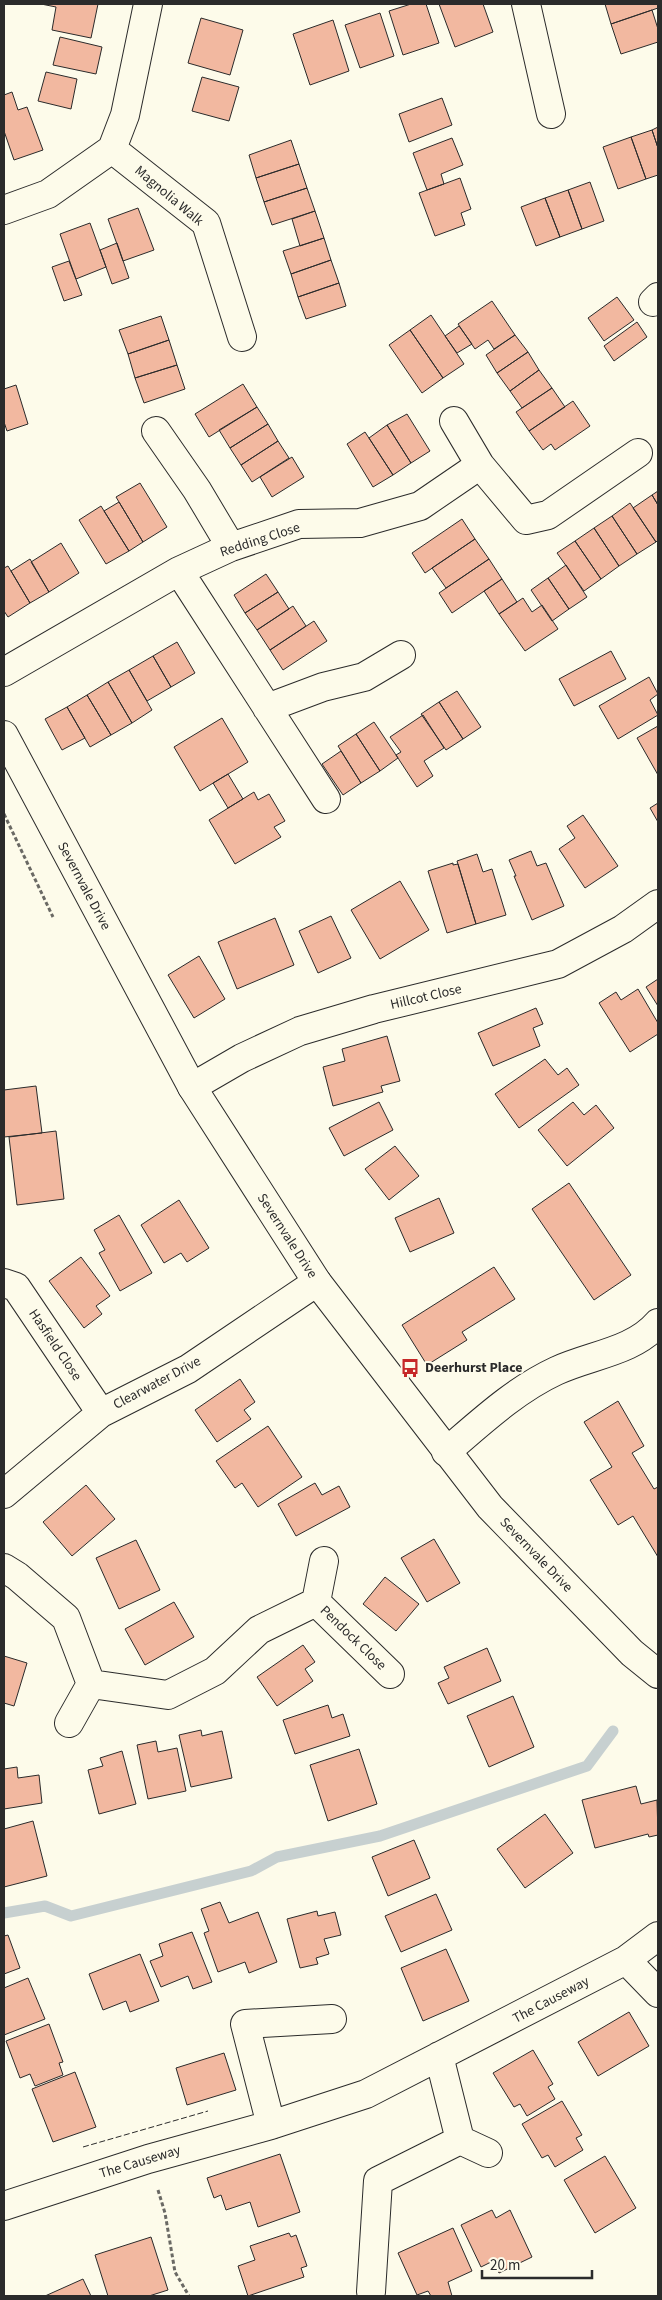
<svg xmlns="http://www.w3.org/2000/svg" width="662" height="2300" viewBox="0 0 662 2300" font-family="'Source Sans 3',sans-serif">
	<rect width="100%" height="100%" fill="#fdfbea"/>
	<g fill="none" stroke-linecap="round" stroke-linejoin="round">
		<path stroke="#c7d0d0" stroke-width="11" d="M4 1913 45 1906 71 1916 251 1871 277 1857 380 1836 587 1766 613 1731"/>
	</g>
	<path fill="#f2b8a0" stroke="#2b2b2b" d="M41 4H98L91 38 52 30 56 7Z
		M411 4H426L439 43 403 55 389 11Z
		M439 4H483L493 32 455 47Z
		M605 4H658V8L611 24Z
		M652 10 658 29V42L621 54 611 24Z
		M380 13 394 56 360 68 345 25Z
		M201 18 243 30 230 75 188 63Z
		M333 20 349 71 310 85 293 34Z
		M60 37 102 47 96 74 53 65Z
		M46 72 77 79 71 109 38 101Z
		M202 77 239 87 229 121 192 111Z
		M12 92 18 110 27 107 43 150 14 160 4 131V95Z
		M442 98 452 125 409 142 399 114Z
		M658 127V148L652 130Z
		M652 130 658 148V175L646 179 631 137Z
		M631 137 646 179 618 189 603 147Z
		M452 138 463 165 441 174 444 184 427 190 413 153Z
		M291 140 299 164 256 178 249 155Z
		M299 164 307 188 264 202 256 178Z
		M460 178 471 209 461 213 465 225 435 236 419 193Z
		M590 182 604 221 582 229 568 190Z
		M307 188 315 211 272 225 264 202Z
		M568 190 582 229 560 237 545 198Z
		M545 198 560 237 536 246 521 207Z
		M138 208 154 250 123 261 108 219Z
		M315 211 324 238 300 246 292 219Z
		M90 223 106 267 76 279 60 234Z
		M324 238 331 260 291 274 283 251Z
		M117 243 129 278 112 284 100 250Z
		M331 260 339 283 298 297 291 274Z
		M69 261 82 295 64 301 52 267Z
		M339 283 346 306 306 319 298 297Z
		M617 297 634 320 604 341 588 318Z
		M492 301 515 335 494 349 488 340 475 349 458 324Z
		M431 315 464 364 443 378 410 330Z
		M161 316 169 340 128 354 119 330Z
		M637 322 647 337 614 361 604 346Z
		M459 326 472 344 457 353 445 336Z
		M410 330 443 378 422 393 389 345Z
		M515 335 528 352 497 373 486 355Z
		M169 340 177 365 135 378 128 354Z
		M528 352 539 370 510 391 497 373Z
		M177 365 185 389 144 403 135 378Z
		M539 370 552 388 522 408 510 391Z
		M243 384 257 407 209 437 195 414Z
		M16 385 28 424 7 431 4 422V389Z
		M552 388 565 407 529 431 516 412Z
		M573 401 590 426 555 450 551 444 543 450 529 431Z
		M257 407 268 424 230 448 219 430Z
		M407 414 430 451 411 463 387 425Z
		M268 424 278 441 241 465 230 448Z
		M387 425 411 463 393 475 369 438Z
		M365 432 393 475 373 487 347 444Z
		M278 441 289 458 252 482 241 465Z
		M292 457 304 477 272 497 260 477Z
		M140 483 167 527 143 542 116 497Z
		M658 491V505L652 495Z
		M652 495 658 505V540L656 542 633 508Z
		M119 502 143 542 129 551 104 511Z
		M630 503 656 542 637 554 612 516Z
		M101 506 129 551 106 564 79 520Z
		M612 516 637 554 619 566 594 528Z
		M462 519 475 539 425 573 412 553Z
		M594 528 619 566 601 579 575 541Z
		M475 539 489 559 446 588 432 568Z
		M575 541 601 579 584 591 557 553Z
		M61 543 79 573 49 592 31 562Z
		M30 559 49 592 30 603 11 571Z
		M489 559 502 579 452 613 439 593Z
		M566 565 587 597 569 609 548 578Z
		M8 566 30 603 8 617 4 611V568Z
		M266 574 278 592 245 613 234 595Z
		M548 578 569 609 552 621 531 590Z
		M502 579 517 602 499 614 484 591Z
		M278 592 289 609 257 630 245 613Z
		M523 598 532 612 542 605 558 629 525 651 499 614Z
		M293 606 306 626 270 650 257 630Z
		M314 621 327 641 283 670 270 650Z
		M177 642 195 673 171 687 153 656Z
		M611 651 626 679 574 706 559 679Z
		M153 656 171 687 147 701 129 670Z
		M129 670 152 710 132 723 108 682Z
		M649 677 658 694 650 700 658 715 618 739 599 706Z
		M108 682 132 723 111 735 87 695Z
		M457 691 481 727 463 739 439 702Z
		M87 695 111 735 90 747 67 707Z
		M439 702 463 739 446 750 421 714Z
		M67 707 85 738 62 750 45 719Z
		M423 715 444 748 424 761 433 776 417 787 396 755 401 752 390 737Z
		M222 718 248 762 200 791 174 747Z
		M374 722 398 758 380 771 356 734Z
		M658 726V775L637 738Z
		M356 734 380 771 361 783 338 746Z
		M341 751 361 783 343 795 322 764Z
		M228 774 243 799 228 808 213 783Z
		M254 792 258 800 269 794 285 821 274 827 281 837 235 864 209 820Z
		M658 803V822L650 808Z
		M583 815 618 866 585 888 559 849 575 838 567 826Z
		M531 851 537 866 546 863 564 906 532 920 514 876H516L509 860Z
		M477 854 483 872 492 869 506 915 476 924 457 861Z
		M453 863V865L458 864 476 924 447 933 428 871Z
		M400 881 429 930 380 959 351 910Z
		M331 916 351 958 318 973 299 931Z
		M275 918 294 965 237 989 218 942Z
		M199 956 225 999 194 1018 168 975Z
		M658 979V1006L646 987Z
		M638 989 658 1023V1034L630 1052 599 1003 616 992 621 1000Z
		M536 1008 543 1024 533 1028 540 1046 493 1066 478 1033Z
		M387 1036 400 1081 381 1086 383 1092 333 1106 323 1067 345 1061 342 1049Z
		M545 1059 558 1075 567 1068 579 1085 519 1128 495 1094Z
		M36 1086 42 1133 4 1137V1090Z
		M379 1102 393 1130 344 1156 329 1128Z
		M573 1102 584 1115 596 1105 614 1128 567 1166 538 1130Z
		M56 1131 64 1199 17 1205 9 1137Z
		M395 1146 419 1176 389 1200 365 1169Z
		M569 1183 631 1275 594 1300 532 1209Z
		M439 1198 454 1233 410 1252 395 1218Z
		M179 1200 209 1248 187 1262 181 1253 164 1263 141 1225Z
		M119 1215 152 1273 120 1291 99 1253 105 1250 94 1230Z
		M81 1257 110 1296 96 1306 102 1314 84 1328 49 1281Z
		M494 1267 515 1299 462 1332 467 1340 427 1365 402 1325Z
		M240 1379 255 1402 244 1410 251 1419 217 1442 195 1410Z
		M618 1401 644 1446 632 1453 654 1489 658 1487V1557L633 1516 618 1525 590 1480 612 1467 584 1422Z
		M268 1426 302 1477 258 1507 242 1483 235 1488 216 1461Z
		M315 1483 322 1495 339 1486 350 1507 296 1536 278 1504Z
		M86 1485 115 1519 72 1556 43 1522Z
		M434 1539 460 1583 427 1602 401 1558Z
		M136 1540 160 1590 119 1609 96 1558Z
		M385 1577 419 1604 396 1631 363 1604Z
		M174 1602 194 1637 145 1665 125 1629Z
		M303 1645 315 1662 305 1669 313 1681 277 1706 257 1677Z
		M487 1648 501 1681 448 1704 438 1683 449 1678 444 1667Z
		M4 1656 27 1663 14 1706 4 1703Z
		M513 1696 534 1747 489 1767 467 1716Z
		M328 1705 332 1718 343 1714 350 1736 295 1754 283 1720Z
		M201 1730 202 1736 222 1731 232 1778 191 1787 179 1735Z
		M156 1741 158 1752 177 1748 186 1791 148 1799 137 1745Z
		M359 1749 377 1804 328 1821 310 1765Z
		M122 1751 136 1804 99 1814 88 1770 103 1766 100 1758Z
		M17 1767 18 1778 39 1775 42 1803 4 1809V1769Z
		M636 1786 641 1804 657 1800 658 1835 649 1837 648 1834 595 1848 582 1800Z
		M545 1814 573 1853 525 1888 497 1849Z
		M33 1821 47 1876 4 1887V1829Z
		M414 1840 430 1878 388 1896 372 1857Z
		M436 1894 452 1930 401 1952 385 1916Z
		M220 1902 229 1923 258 1912 277 1962 249 1973 245 1962 218 1972 204 1933 209 1931 201 1909Z
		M317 1911 318 1916 335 1912 341 1935 324 1939 329 1954 316 1958 318 1964 300 1968 287 1919Z
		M192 1932 212 1982 193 1989 188 1976 161 1987 150 1961 163 1956 159 1944Z
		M8 1935 20 1968 4 1974V1936Z
		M446 1949 469 2001 423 2021 401 1968Z
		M140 1954 159 2001 130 2012 126 2001 103 2010 89 1974Z
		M28 1978 45 2019 4 2035V1988Z
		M629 2012 649 2046 598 2076 578 2042Z
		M49 2024 63 2062 59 2063 63 2075 35 2086 30 2074 20 2078 6 2041Z
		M533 2050 553 2084 548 2087 555 2099 527 2116 520 2104 514 2107 493 2073Z
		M224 2053 236 2090 187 2105 176 2068Z
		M75 2072 96 2127 53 2142 32 2089Z
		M562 2101 582 2135 576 2138 583 2150 555 2167 548 2155 542 2158 522 2124Z
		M280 2154 300 2212 258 2227 250 2202 226 2210 221 2195 214 2198 207 2178Z
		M605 2156 636 2208 595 2233 564 2180Z
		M492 2210 496 2218 510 2210 532 2257 499 2273 493 2261 481 2267 461 2225Z
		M453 2228 472 2271 448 2282 452 2296H431L428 2291 417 2295 398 2253Z
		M289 2233 291 2237 296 2235 307 2266 301 2268 304 2277 248 2296 238 2266 255 2260 250 2246Z
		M151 2237 168 2290 149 2296H108L95 2255Z
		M83 2279 91 2296H45Z"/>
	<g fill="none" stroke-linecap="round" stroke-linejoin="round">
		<g stroke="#2b2b2b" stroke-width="30">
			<path id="street" d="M526 4 551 114
				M112 149 206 223 242 337
				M4 210 48 194 112 149 125 115 148 4
				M653 302 658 297
				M454 421 480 465 526 520 548 515 638 453
				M156 431 197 490 231 547
				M179 571 326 799
				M4 672 179 571 231 547 299 524 360 523 420 506 480 465
				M267 708 323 687 364 677 401 655
				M192 1087 242 1058 300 1031 374 1009 558 964 623 929 658 904
				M4 1283 16 1287 101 1413
				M446 1452C480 1423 515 1390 556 1371 590 1355 633 1352 658 1323
				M4 1494 101 1413 188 1369 317 1282
				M4 1568 17 1576 66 1618 91 1684 168 1695 215 1671 259 1630 316 1602 390 1674
				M316 1602 324 1561
				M69 1723 91 1684
				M626 1960 658 1993
				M271 2125 245 2024 332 2019
				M460 2140 488 2153
				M4 2206 148 2159 271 2125 366 2094 626 1960 658 1936
				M371 2292 378 2181 460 2140 439 2056"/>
		</g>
		<g stroke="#2b2b2b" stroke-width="30">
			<path id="secondary" d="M4 735 192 1087 317 1282 490 1507 632 1653 658 1674"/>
		</g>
		<path stroke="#6a6964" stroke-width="3" stroke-dasharray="4 2.5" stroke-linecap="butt" d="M4 814 53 917
			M158 2190 165 2213 175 2272 189 2296"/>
		<use href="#street" stroke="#fdfbea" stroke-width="28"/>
		<use href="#secondary" stroke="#fdfbea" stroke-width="28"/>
		<path stroke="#2b2b2b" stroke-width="1" stroke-dasharray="6 2.5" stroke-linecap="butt" d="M83 2147 208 2111"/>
	</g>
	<defs>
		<g id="bus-bare" transform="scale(1.5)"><path d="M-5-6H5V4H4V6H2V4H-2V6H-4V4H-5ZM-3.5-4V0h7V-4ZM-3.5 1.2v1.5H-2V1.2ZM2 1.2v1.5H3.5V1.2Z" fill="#c62828" stroke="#fdfbea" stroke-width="2.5" paint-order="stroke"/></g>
	</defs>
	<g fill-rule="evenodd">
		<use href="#bus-bare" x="410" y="1368"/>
	</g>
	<g text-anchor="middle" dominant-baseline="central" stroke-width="4" stroke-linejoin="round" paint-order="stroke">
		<g font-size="14" fill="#2b2b2b" stroke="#fdfbea">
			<text transform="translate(169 196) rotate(40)">Magnolia Walk</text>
			<text transform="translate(260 540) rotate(-18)">Redding Close</text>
			<text transform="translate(84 886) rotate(62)">Severnvale Drive</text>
			<text transform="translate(426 997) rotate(-13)">Hillcot Close</text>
			<text transform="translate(287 1236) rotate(57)">Severnvale Drive</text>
			<text transform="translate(55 1345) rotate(56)">Hasfield Close</text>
			<text transform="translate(157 1383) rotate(-28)">Clearwater Drive</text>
			<text transform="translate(536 1555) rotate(46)">Severnvale Drive</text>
			<text transform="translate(353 1638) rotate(44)">Pendock Close</text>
			<text transform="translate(551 2000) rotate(-28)">The Causeway</text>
			<text transform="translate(140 2162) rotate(-17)">The Causeway</text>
		</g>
		<g font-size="14" font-weight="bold" fill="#2b2b2b" stroke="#fdfbea" text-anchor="start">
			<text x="425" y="1368">Deerhurst Place</text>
		</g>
	</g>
	<rect width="662" height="2300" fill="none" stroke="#2b2b2b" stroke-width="10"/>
	<path d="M482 2270v8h110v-8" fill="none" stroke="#2b2b2b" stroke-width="2.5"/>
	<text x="490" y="2270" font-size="15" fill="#2b2b2b" stroke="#fdfbea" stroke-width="4" paint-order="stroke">20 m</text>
</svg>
